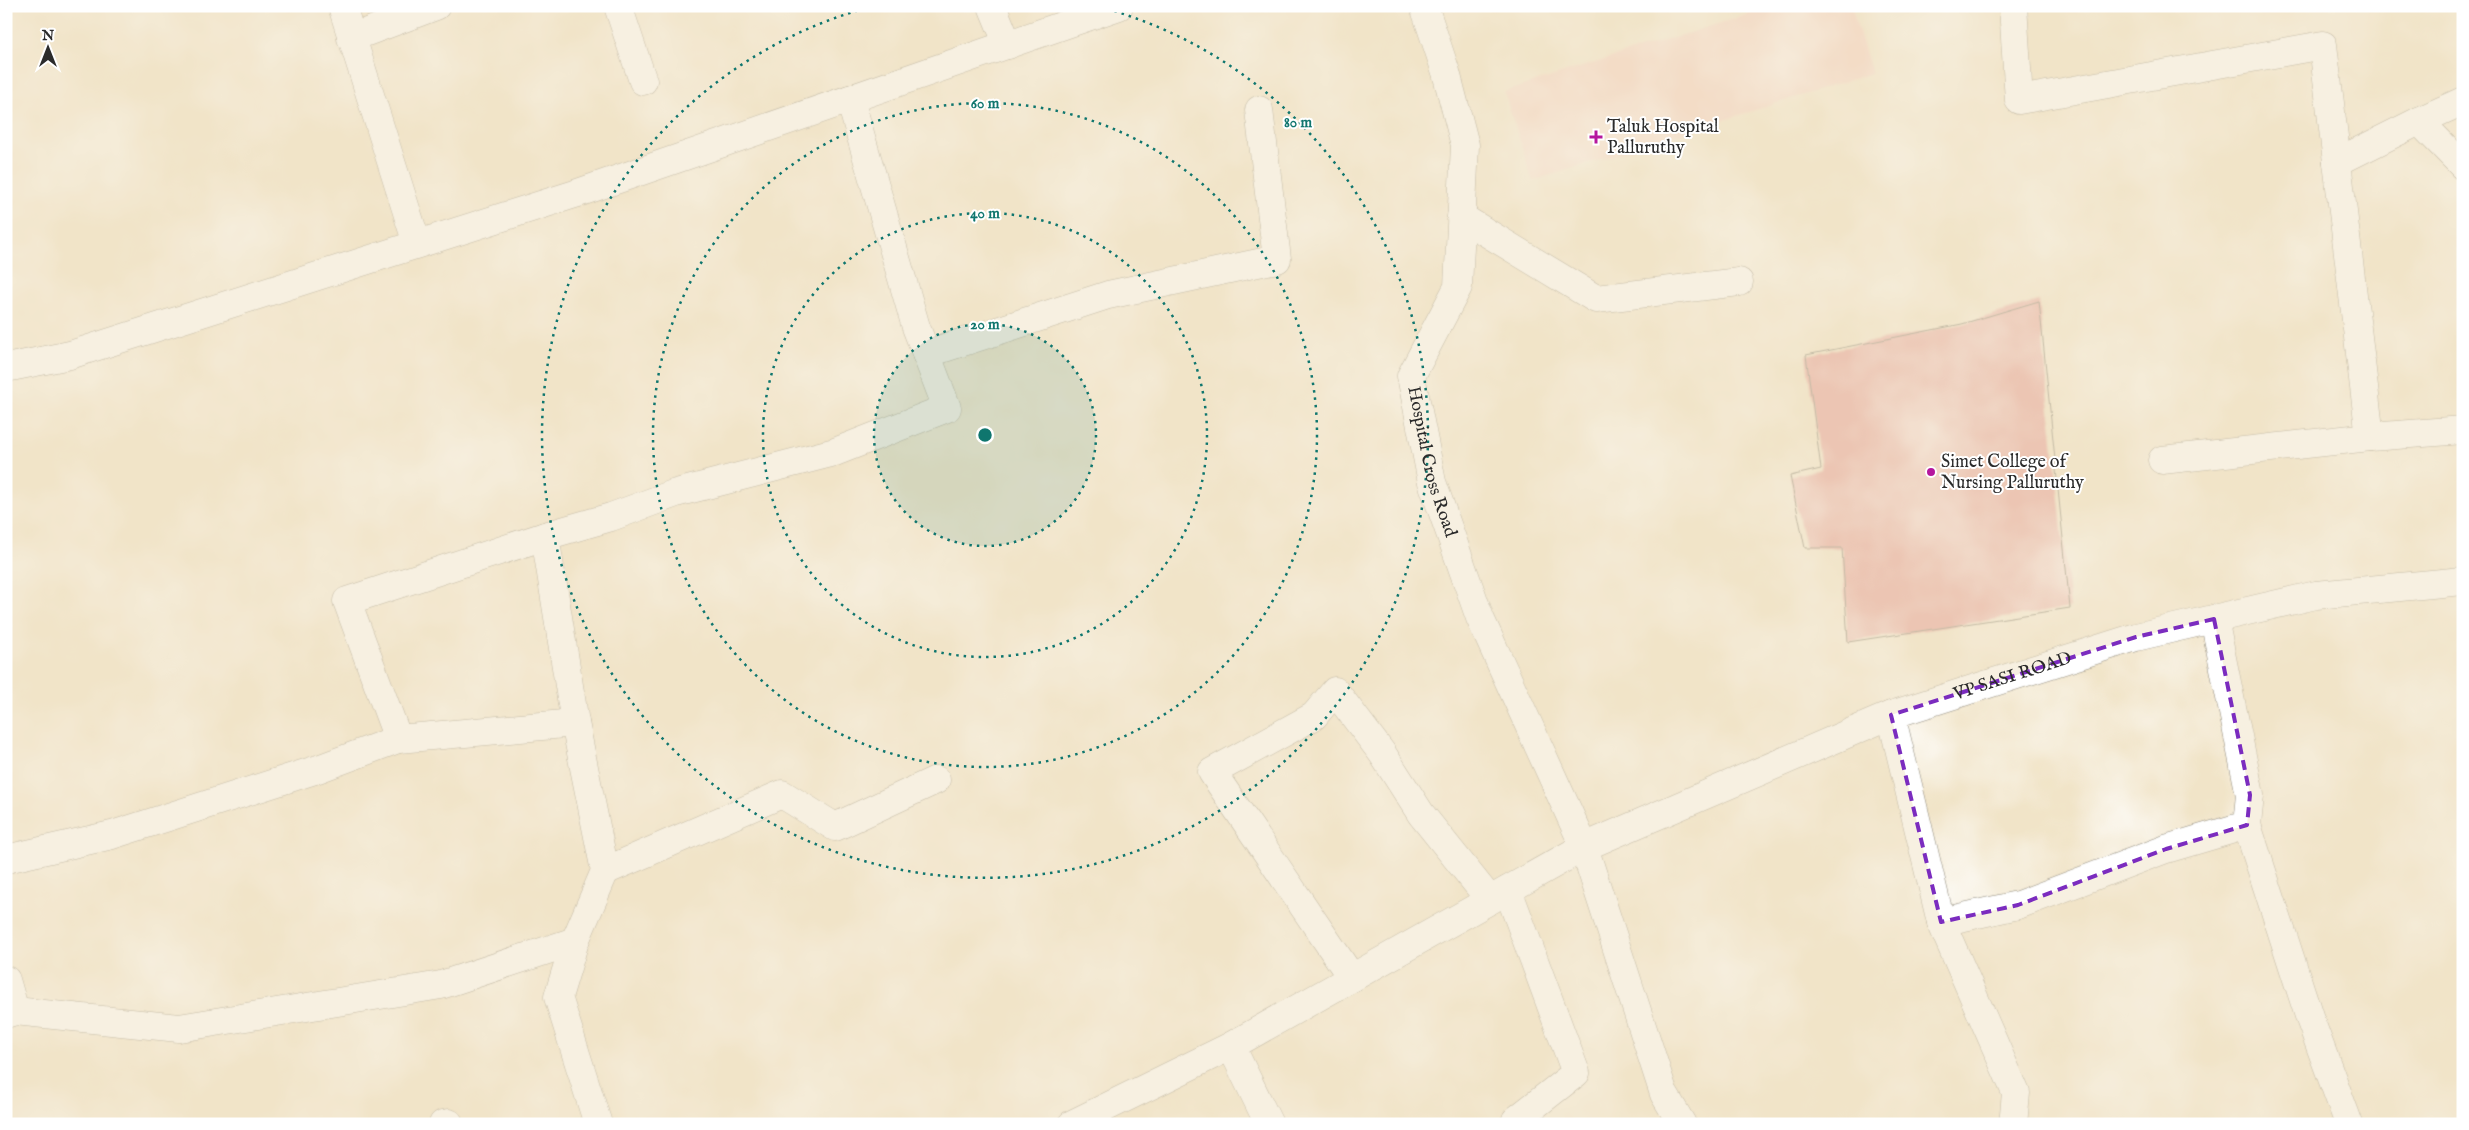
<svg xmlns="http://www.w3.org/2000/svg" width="2469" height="1130" viewBox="0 0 2469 1130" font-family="'IM FELL English',serif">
	<rect width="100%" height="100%" fill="#fff"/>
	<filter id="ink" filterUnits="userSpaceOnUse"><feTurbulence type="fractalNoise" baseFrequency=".02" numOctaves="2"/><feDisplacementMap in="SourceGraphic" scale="10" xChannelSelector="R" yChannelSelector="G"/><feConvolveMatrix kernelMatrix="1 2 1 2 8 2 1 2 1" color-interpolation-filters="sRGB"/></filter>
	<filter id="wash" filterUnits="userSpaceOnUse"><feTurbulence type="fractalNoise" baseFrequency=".0096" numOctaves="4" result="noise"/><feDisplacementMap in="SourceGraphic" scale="20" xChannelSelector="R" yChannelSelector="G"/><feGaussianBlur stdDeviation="1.12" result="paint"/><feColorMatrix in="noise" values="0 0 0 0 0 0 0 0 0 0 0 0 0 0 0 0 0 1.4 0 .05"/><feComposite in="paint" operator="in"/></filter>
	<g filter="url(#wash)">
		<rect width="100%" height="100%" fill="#f1e4c8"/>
		<path fill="#f6d2c3" d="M1774 6H1851L1872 73 1533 181 1504 92Z"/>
		<g id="blocks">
			<path fill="#e6a19a" d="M2039 301 2070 608 1848 642 1842 548H1805L1790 476 1821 469 1806 355 1962 324Z"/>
		</g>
	</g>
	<g filter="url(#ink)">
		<use href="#blocks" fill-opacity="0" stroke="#8e887a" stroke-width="1"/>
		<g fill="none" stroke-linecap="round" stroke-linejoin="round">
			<g stroke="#8e887a" stroke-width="29">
				<g id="minor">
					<path d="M342 6 417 244"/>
					<path d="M618 6 643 81"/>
					<path d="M992 6 1008 45"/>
					<path id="s1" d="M1424 6 1446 72 1465 145 1458 287 1411 376 1432 482 1480 618 1583 844 1664 1094 1682 1124"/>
					<path d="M2013 6 2019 100 2323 45 2370 437 2162 460"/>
					<path d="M351 38 436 6"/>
					<path d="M2419 121 2463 101"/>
					<path d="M2337 162 2419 121 2463 166"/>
					<path d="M1461 217 1596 299 1739 282"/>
					<path d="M926 354 1108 295 1277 259 1259 110"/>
					<path d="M6 368 70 355 575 194 1119 6"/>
					<path d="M2370 437 2463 430"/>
					<path d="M1891 715 1941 922 2016 1093 2013 1124"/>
					<path d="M398 739 575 723"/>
					<path d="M2247 825 2310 1019 2349 1124"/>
					<path d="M6 859 112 835 318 769 398 739 347 601 545 536"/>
					<path d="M605 871 782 794 835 827 936 780"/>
					<path d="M1508 890 1576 1073 1516 1120 1517 1124"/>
					<path d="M1941 922 2018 905 2166 849 2247 825 2250 795 2214 619"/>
					<path d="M575 941 558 997 598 1124"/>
					<path d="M1352 978 1212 772 1314 716 1335 691 1382 753 1421 814 1490 900"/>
					<path d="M6 980 15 1011 6 1014"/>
					<path d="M15 1011 179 1028 441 985 575 941 605 871 575 723 545 536 611 517 676 493 835 452 947 408 916 327 850 99"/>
					<path d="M1231 1046 1269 1124"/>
					<path d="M443 1124 449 1123"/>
					<path id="s2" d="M1072 1124 1231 1046 1584 847 1891 715 2136 637 2316 595 2463 581"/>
				</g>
			</g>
			<use href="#minor" stroke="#fff" stroke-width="28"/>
		</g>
	</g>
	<path d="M0 0H2469V1130H0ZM2214 619 2250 795 2247 825 2166 849 2018 905 1941 922 1891 715 2136 637Z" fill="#f1e4c8" fill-opacity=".55" fill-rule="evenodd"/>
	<path fill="none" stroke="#7b2cbf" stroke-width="4" stroke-dasharray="10 6" stroke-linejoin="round" d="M2214 619 2250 795 2247 825 2166 849 2018 905 1941 922 1891 715 2136 637Z"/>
	<circle cx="985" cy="435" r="111" fill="#0f766e" fill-opacity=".12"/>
	<g fill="none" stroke="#0f766e" stroke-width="2.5" stroke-dasharray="2.5 5">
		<circle cx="985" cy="435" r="111"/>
		<circle cx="985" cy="435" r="222"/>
		<circle cx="985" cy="435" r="332"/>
		<path d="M1100 7A443 443 0 1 1 870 7"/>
	</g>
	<g fill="#b5179e" stroke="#fff" stroke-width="2">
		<path d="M1593.5 129.5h5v5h5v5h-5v5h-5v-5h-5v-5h5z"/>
		<circle cx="1931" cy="472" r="5"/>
	</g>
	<g text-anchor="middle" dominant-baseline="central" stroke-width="4" stroke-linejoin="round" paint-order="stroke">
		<g font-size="18" fill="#2b2b2b" stroke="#fff" text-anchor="start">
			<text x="1607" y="127">Taluk Hospital<tspan x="1607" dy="21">Palluruthy</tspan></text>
			<text x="1941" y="462">Simet College of<tspan x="1941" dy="21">Nursing Palluruthy</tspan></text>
		</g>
		<g font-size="18" fill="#2b2b2b" stroke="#fff">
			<text stroke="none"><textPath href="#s1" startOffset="476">Hospital Cross Road</textPath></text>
			<text stroke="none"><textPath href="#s2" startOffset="1044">VP SASI ROAD</textPath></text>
		</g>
	</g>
	<circle cx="985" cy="435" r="8" fill="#0f766e" stroke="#fff" stroke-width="2.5"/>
	<g font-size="15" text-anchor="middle" font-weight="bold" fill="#0f766e" stroke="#fff" stroke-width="4" stroke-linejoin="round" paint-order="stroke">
		<text x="985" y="108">60 m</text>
		<text x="1298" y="127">80 m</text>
		<text x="985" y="218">40 m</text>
		<text x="985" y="329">20 m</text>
	</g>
	<rect width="2469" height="1130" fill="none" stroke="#fff" stroke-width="25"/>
	<g transform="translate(48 48)" stroke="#ffffff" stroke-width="4" paint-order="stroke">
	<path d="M0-4L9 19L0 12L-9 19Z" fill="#2b2b2b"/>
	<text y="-8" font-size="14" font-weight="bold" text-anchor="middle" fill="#2b2b2b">N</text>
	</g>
</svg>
